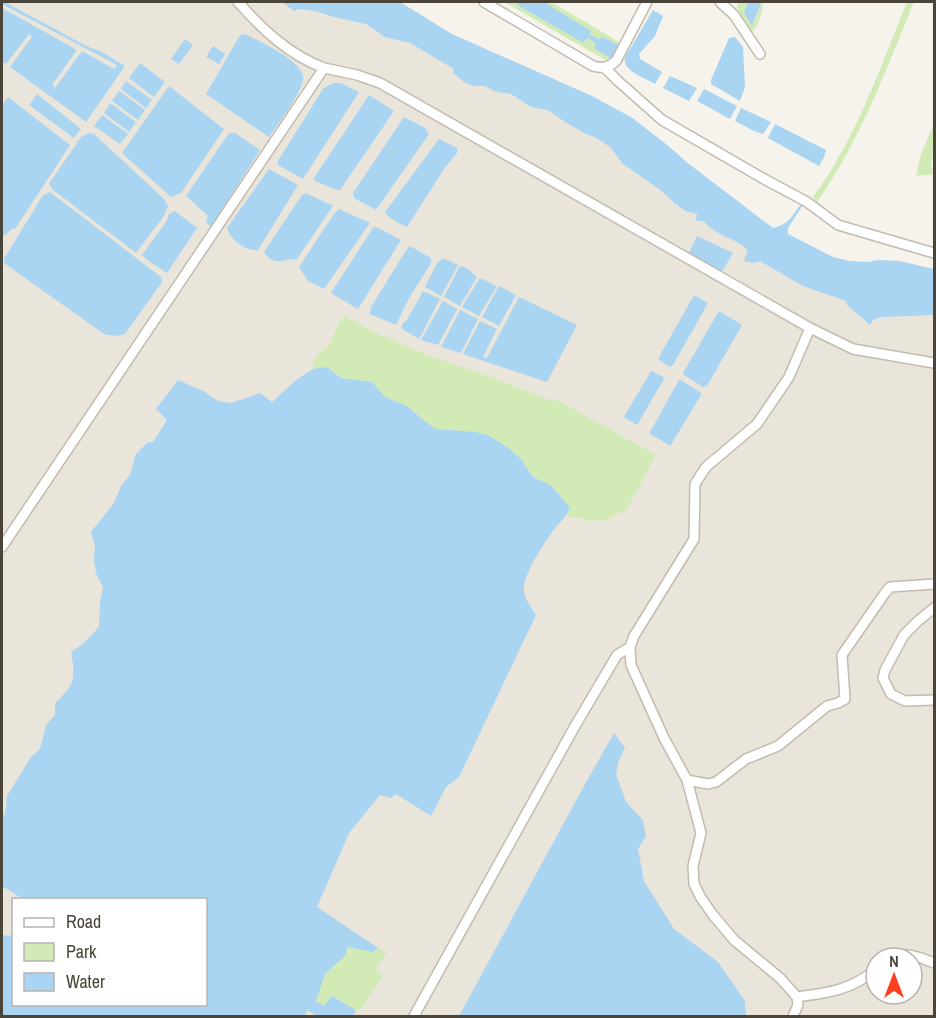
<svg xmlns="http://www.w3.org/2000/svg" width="936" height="1018" viewBox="0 0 936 1018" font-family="'Archivo Narrow',sans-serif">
	<rect width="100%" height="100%" fill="#f6f3ec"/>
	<path fill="#eae5da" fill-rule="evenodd" d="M2 2H354L534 93 764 234 934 294V1016H2ZM14 900H206V1004H14ZM876 958H912V994H876Z"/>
	<path fill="#d2eab5" d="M504 2H516L585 43 588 38 595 43 596 49 612 59 609 62Z
		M544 2H551L621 43 619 45 603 37 599 39 589 35Z
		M739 2H748L744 13 755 21 760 7V2H763C762 12 760 24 752 32L739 12 737 6Z
		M907 2H914C886 70 860 141 817 202L813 197C856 139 880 68 907 2Z
		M934 124V155L931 162 934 174 916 176 921 154Z
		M344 316 378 334 422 353 488 376 553 401 557 400 656 455 627 509 606 520 587 521 581 517 571 518 567 515 570 508 552 486 533 477 521 459 507 447 488 435 475 432 436 429 422 419 407 406 385 397 372 382 341 378 327 367 313 369 314 360 319 353 328 347 339 323Z
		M347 947 373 951 378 948 387 953 375 969 383 975 361 1009 356 1010 332 996 324 1006 316 1001 325 974 346 955Z"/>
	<path fill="#a9d4f2" d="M2 2H5L86 46 100 51 125 66 86 122 10 67 32 37 29 34 6 64 2 61V8L77 50 52 85 55 88 82 51 114 69 117 65 2 4Z
		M282 2H400L452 34 592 96 631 117 666 144 689 164 773 228C788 225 792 216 801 204L803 205 788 228V234L833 257 850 261 868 262 878 260 899 261 934 269V315L881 317 873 320 870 325 847 305 846 301 803 286 760 261 754 263 744 261 748 250C736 238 713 235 704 221H696L697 214 686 211 678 206 659 189 623 164 610 147 595 137 586 134 565 122 548 110 531 107 511 94 497 92 484 86H473L464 82 453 73 454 69 410 43 385 37 366 24 334 17 315 11 300 9 294 11Z
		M516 2H544L591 31 590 35 599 39 603 37 619 45 612 59 595 49V43L588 38 584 43 519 6Z
		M748 2H760V6L752 26 744 13Z
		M653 10 663 16 655 36 639 54 640 59 662 72 655 84C641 76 613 68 630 49Z
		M242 34 247 35C261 42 299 59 303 76 306 87 276 127 269 137L206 94 239 37Z
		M735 37 743 47 745 87 740 101 711 84V80L729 38Z
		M185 39 193 45 179 64 171 59Z
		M213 46 225 54 219 64 206 57Z
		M140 63 165 82 154 97 129 78Z
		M670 76 697 88 689 101 663 88Z
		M126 81 152 100 146 108 121 89Z
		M334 83H341L359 92 303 179 278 165V161L323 89 329 85Z
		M169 86 224 129 181 193 171 197 122 153Z
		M704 89 737 106 730 119 697 101Z
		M119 91 145 110 138 120 112 101Z
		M37 94 81 129 74 138 29 105Z
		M369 95 394 111 340 190H337L315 181 314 178Z
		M8 97 70 145 15 229H12L5 235H2V105Z
		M110 103 136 122 129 132 104 113Z
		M741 108 771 122 763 134 754 131 735 121Z
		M102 115 128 134 120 144 94 126Z
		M404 117 425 128 429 134 376 210 354 198 353 193Z
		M775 124 826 150 824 157 819 166 768 138Z
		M89 133 94 134 164 199 168 206 164 216 136 253 52 189 49 184 81 137Z
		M229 133H235L260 150 211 227 206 222 208 216 186 196Z
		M439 139 457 148V153L444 169 407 227C400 224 389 219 385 212Z
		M269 169 298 185 258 250C245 251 231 240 227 228Z
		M50 192 161 277 162 282 125 334 116 336 104 334 4 263V259L43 195Z
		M306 193 333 206 297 259C283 259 274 267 264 252L302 195Z
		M339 209 370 223 324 289 308 281 299 267 334 214Z
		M175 211 197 228 167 273 147 260 142 255 166 222 169 214Z
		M376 227 401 240 358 309 331 293 373 228Z
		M697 236 733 253 721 273 712 268 711 264 706 263 702 259 697 260 690 256 689 253Z
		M410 246 431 258V263L409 298 396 325 370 314 371 307 407 249Z
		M443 258 458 265 441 296 425 287 437 263Z
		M460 266 467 268 477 277 460 306 444 297Z
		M480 278 497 286 479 316 462 307Z
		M499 286 516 295 499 326 482 317Z
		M423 291 440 299 419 339 401 328 403 323 407 320Z
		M694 295 708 303 673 365 670 367 659 360V357Z
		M519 297 577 325 547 382 463 354 480 321 497 329 483 357 487 358Z
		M443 301 457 309 438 345 421 340Z
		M460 310 478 319 461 353 441 347Z
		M719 311 742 325 707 386 703 387 684 375 683 373Z
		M327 367 341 378 372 382 385 397 407 406 422 419 436 429 475 432 488 435 507 447 521 459 533 477 552 486 570 508C566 518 559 523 553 531 544 543 523 575 524 589 524 599 531 607 536 615L459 777 446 787 431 816 396 794 391 798 380 795 349 833 317 907 378 948 373 952 347 947 346 955 325 974 316 1001 324 1006 332 996 356 1010 353 1016H317L307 1010 305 1016H2V935L13 936 14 1004H206V900L23 899 2 886V816L5 814 7 796 31 757 40 749 46 725 55 715V703C75 684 76 679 71 652L83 644 99 627 100 602 103 588 96 573 94 560 95 546 91 532 114 503 121 486 130 475 136 454 148 442H153L167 420 156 409 178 380 203 391 218 401 231 403 260 393 272 402 296 380 313 369Z
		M651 371H652L663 377 664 379 637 425 624 417Z
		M679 380H681L701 393V395L671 445H669L650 434V432Z
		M614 733 625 748 619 760 616 774 626 802 643 820 646 836 638 849 644 881 674 929 718 962 745 1001 746 1016H459L584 786Z"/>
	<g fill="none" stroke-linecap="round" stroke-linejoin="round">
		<g stroke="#c2bbae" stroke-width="12">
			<path id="minor" d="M484 2 593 66C603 69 609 67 616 61L647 2
				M720 2 734 15 760 54
				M324 68 357 75 380 83 810 328 853 349 934 363
				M605 68 618 81 662 120 766 180 807 202 838 225 934 253
				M2 547 324 68C289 55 262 29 238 2
				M934 608 918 621 904 635 885 670 883 678 891 694 905 701 934 700
				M687 780 708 784 716 782 746 759 778 746 827 706 838 703 845 699 842 655 885 593 890 587 934 584
				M890 958C906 951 919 957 934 963
				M797 997C828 993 852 990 876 969
				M414 1016 575 726 617 655 630 647
				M793 1016 798 1005 797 997 780 978 734 940 713 915 701 898 694 884 693 866 701 833 687 780 664 738 631 665 630 647 634 636 694 539 695 484 706 467 757 424 789 377 810 328"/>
		</g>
		<use href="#minor" stroke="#fff" stroke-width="9"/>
	</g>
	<rect width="936" height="1018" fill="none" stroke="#4b4439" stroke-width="6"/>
	<rect x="12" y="898" width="195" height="108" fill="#ffffff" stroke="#b7b4b0" stroke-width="1.5"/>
	<rect x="24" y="918" width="30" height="9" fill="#ffffff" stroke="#b7b4b0" stroke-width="1.5"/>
	<text x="66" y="928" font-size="18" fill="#4b4439">Road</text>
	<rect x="24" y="943" width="30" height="18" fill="#d2eab5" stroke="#b7b4b0" stroke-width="1.5"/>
	<text x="66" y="958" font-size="18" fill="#4b4439">Park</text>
	<rect x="24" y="973" width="30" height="18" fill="#a9d4f2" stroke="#b7b4b0" stroke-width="1.5"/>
	<text x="66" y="988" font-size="18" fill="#4b4439">Water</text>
	<g transform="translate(894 976)"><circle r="28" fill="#ffffff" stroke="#b7b4b0" stroke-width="1.5"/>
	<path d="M0-4.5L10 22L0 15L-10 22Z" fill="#fc3f1d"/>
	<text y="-9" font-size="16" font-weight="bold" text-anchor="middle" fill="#4b4439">N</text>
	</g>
</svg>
